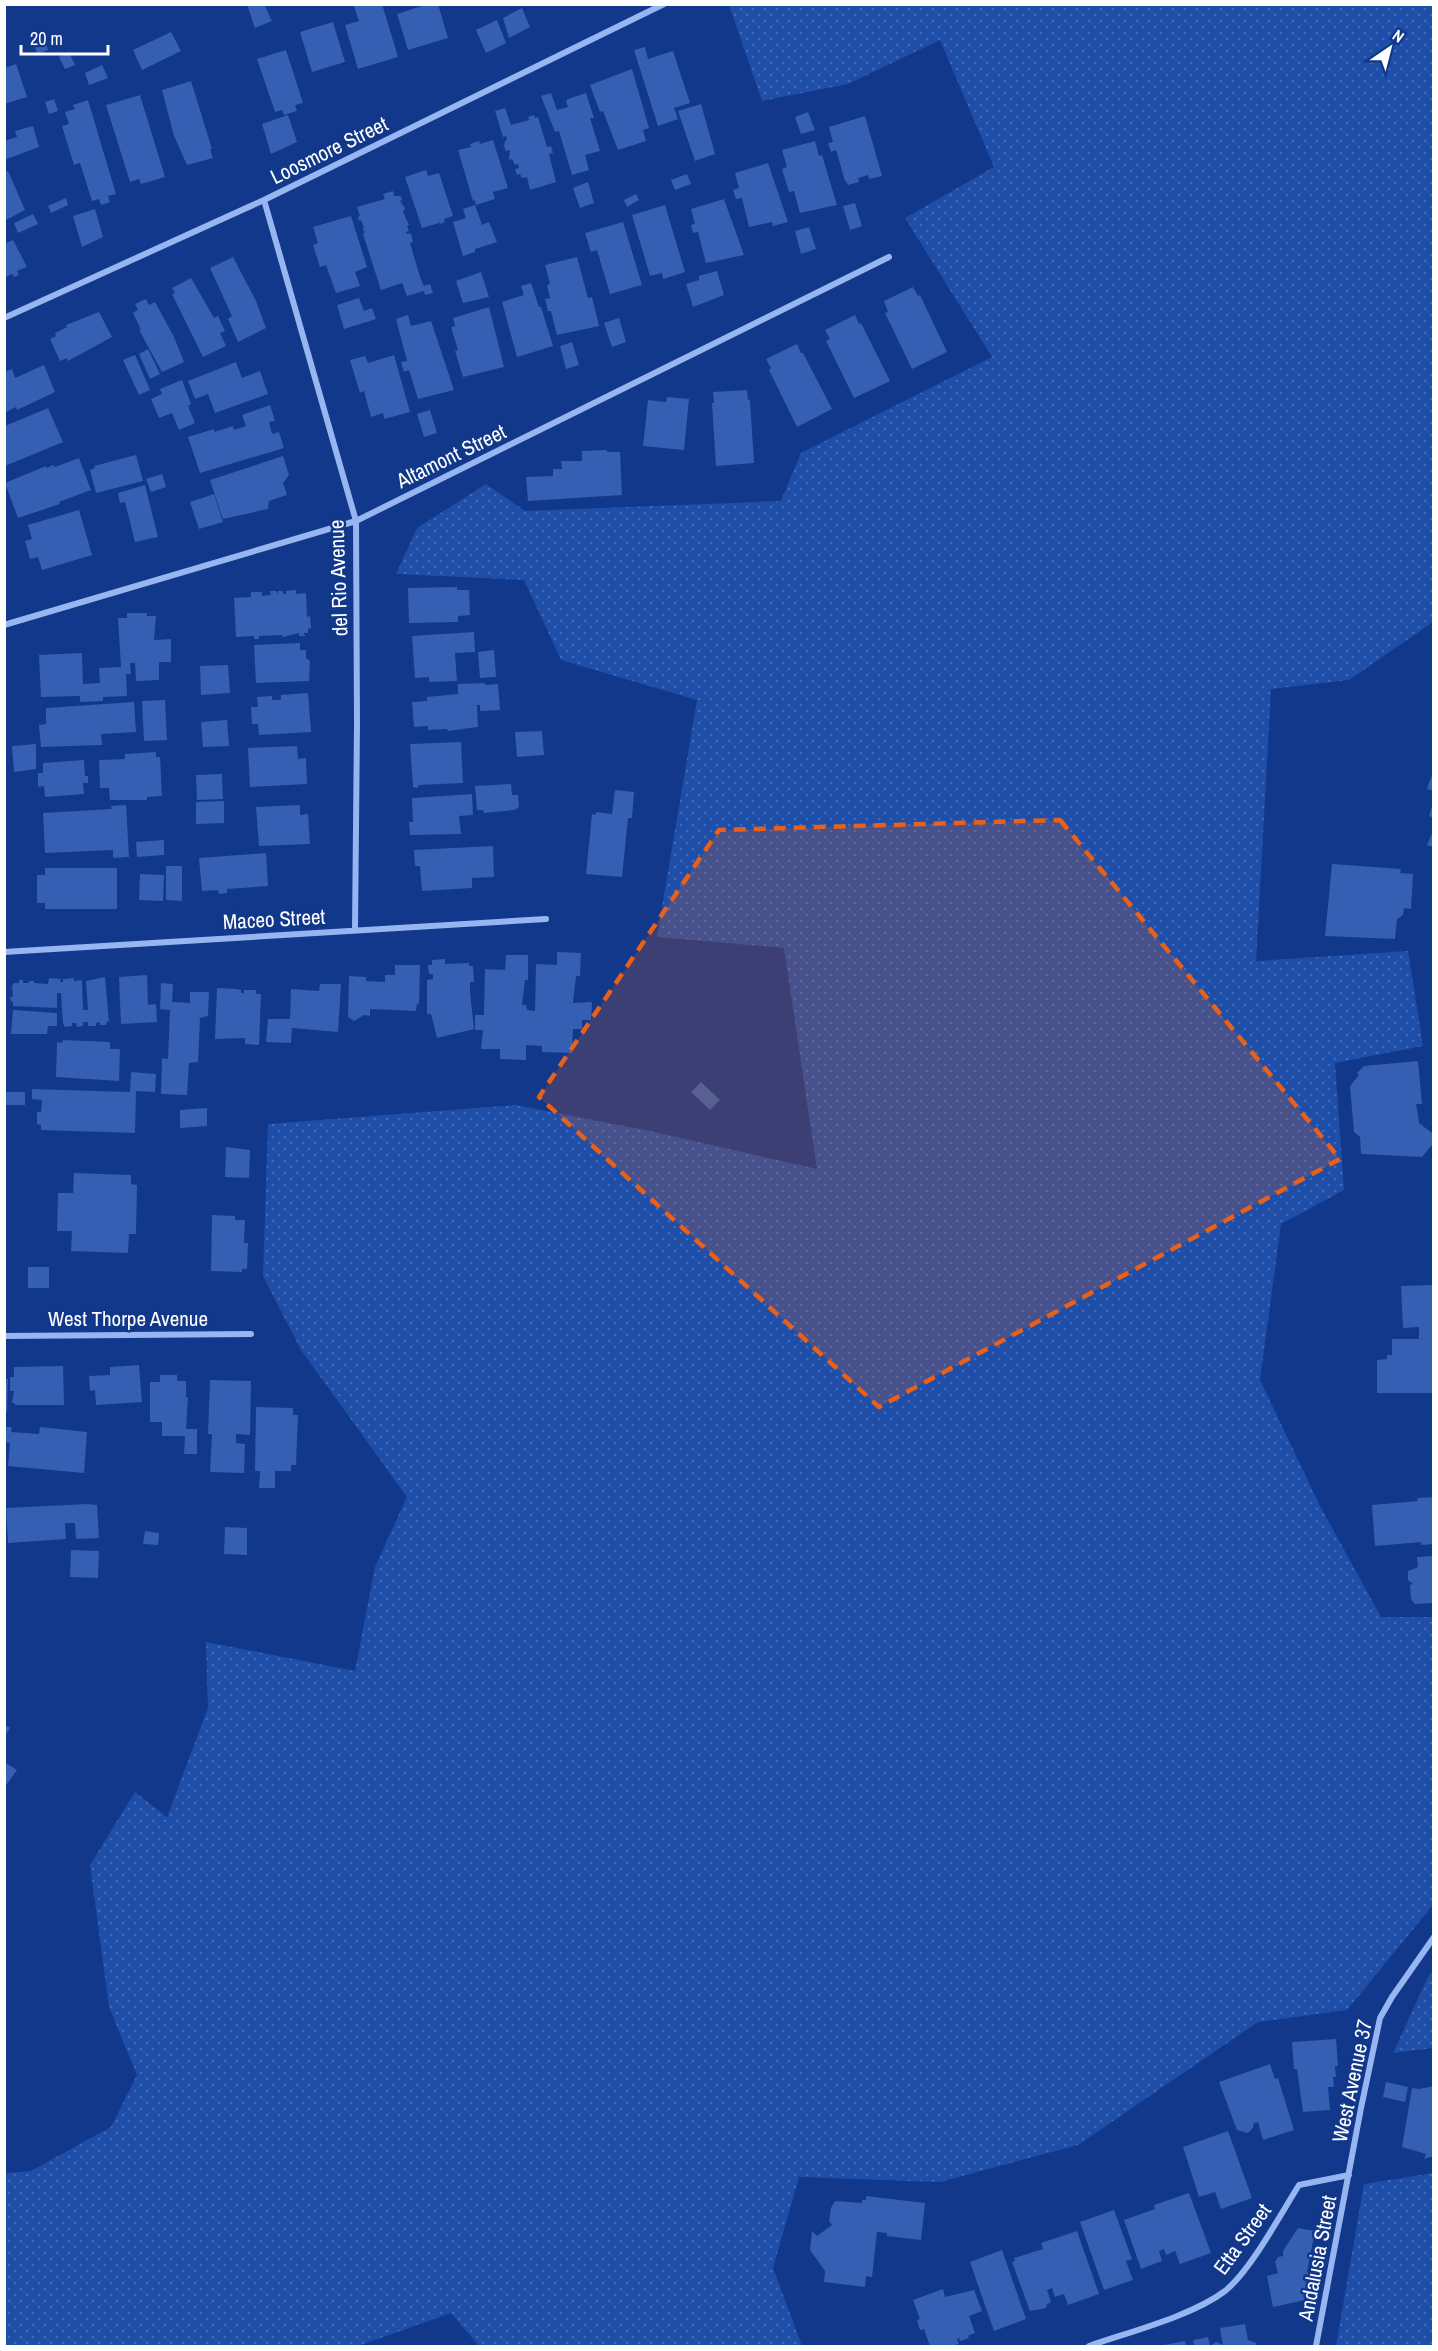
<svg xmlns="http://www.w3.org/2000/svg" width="1438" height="2351" viewBox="0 0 1438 2351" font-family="'Archivo Narrow',sans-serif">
	<defs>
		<pattern id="grass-dots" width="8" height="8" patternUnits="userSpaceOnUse" patternTransform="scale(1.5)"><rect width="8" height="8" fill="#1f4ea9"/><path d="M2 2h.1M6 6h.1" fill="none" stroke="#4169b6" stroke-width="1.8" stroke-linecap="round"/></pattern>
	</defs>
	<rect width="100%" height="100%" fill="#11388a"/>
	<path fill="url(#grass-dots)" d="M729 5H1433V622L1349 680 1271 689 1256 961 1408 951 1423 1046 1335 1063 1344 1190 1281 1224 1260 1380 1319 1504 1381 1617H1433V1905L1347 2010 1258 2022 1078 2145 940 2182 799 2177 773 2268 802 2346H479L451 2313 358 2346H5V2173L31 2171 111 2127 137 2075 109 2007 90 1865 135 1792 167 1817 208 1708 206 1642 355 1671 375 1567 407 1497 301 1350 263 1276 268 1124 515 1105 650 1131 817 1169 784 948 657 937 697 700 561 660 524 580 396 574 417 528 486 484 525 511 781 501 801 453 992 357 905 218 994 167 940 40 848 84 762 101Z
		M1433 1970V2048L1393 2053 1428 1977Z
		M1433 2173V2346H1336L1364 2184Z"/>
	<path fill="#345fb2" d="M247 4 260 6 264 4 272 21 255 28Z
		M361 4H382L398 57 358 69 345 25 359 21 354 6Z
		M428 4H438L448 38 408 50 397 14Z
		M522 8 530 27 509 38 503 18Z
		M497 20 506 43 486 53 476 30Z
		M333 22 345 62 312 72 300 32Z
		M171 32 181 51 142 70 133 50Z
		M44 37 48 50 37 54 33 40Z
		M645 47 648 59 673 51 690 103 674 108 678 119 658 126 634 50Z
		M286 50 303 103 295 105 297 111 284 115 282 110 275 112 257 59Z
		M69 52 75 65 65 69 59 57Z
		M16 64 27 97 4 104V68Z
		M102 65 108 78 89 85 85 73Z
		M632 69 649 128 643 130 646 141 618 150 603 111 600 112 590 85Z
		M191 81 212 149H210L213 158 187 165 174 136 162 90Z
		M551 93 557 110 568 107 566 101 568 99 586 93 594 118H590L600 151 585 155 589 170 572 175 559 131 555 132 541 96Z
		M140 95 165 177 141 184 139 179 130 182 106 105Z
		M54 99 58 111 49 114 45 102Z
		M88 100 116 194 108 196 110 202 101 205 99 199 92 201 80 163 74 165 62 126 69 124 65 112 75 109 73 105Z
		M701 104 715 154 695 161 678 111Z
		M505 108 511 125 529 120 528 117 534 115 535 118 538 117 547 147 551 146 553 153 549 154 556 182 530 190 527 177 522 178 520 174 517 175 515 169 519 168 518 164 515 165 512 159 509 160 510 150 506 151 504 146 505 141 507 140 506 136 503 137 495 111Z
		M808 112 815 130 801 134 795 117Z
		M288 115 297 142 271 154 262 124Z
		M865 116 882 176 869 179 868 175 858 178 859 182 848 185 846 181H845L836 150 831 152 828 143 833 142 829 127Z
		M33 126 39 147 4 160V141L17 137 15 131Z
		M493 140 508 188 493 192 495 199 476 205 475 200 473 201 458 150 471 147 470 144 479 141 480 144Z
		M815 141 819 156 822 155 837 205 800 213 794 191 789 192 782 169 787 167 782 150Z
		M768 163 788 222 773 226 772 222 749 227 742 198 736 199 733 190 739 188 735 173Z
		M426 170 428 176 439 173 453 216 444 219 445 222 440 224 439 220V223L422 228 405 177Z
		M8 171 25 210 6 220 4 172Z
		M687 174 691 184 675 190 671 180Z
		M588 182 594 203 580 208 573 188Z
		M393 191 394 196H401L402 200 400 201 405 208 403 212 409 225 407 226 409 231 406 232 407 234 411 233 413 242 410 243 420 277 424 286 430 284 433 293 425 295 424 291 407 296 402 283 381 290 363 234 365 232 362 229 364 228 361 220 359 221 358 217 360 216 357 207 385 199 383 194Z
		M636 194 639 200 627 207 624 200Z
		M66 198 68 205 51 213 48 206Z
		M724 199 744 255 706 263 698 232 693 233 691 225 695 224 691 209Z
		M855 203 862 226 850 230 843 206Z
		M475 205 482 225 489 222 497 242 475 249V252L463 256 453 222 466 218 463 209Z
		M665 205 685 272 663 279 662 273 650 276 632 215Z
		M95 209 103 237 82 247 73 216Z
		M33 214 38 224 18 233 14 223Z
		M351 216 367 267 355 272 360 286 336 293 326 265 320 267 313 245 318 243 313 227Z
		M623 222 642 285 610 294 597 250 591 252 585 233Z
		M809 227 816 249 801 254 795 231Z
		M13 240 27 267 17 271 19 275 14 277 12 274 4 278V244Z
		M233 257 256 301 266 328 238 342 228 319 232 316 210 268Z
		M577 257 588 298 592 297 599 326 557 335 551 311H548L545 299 550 298 547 285 550 284 545 265Z
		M717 271 724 295 693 307 686 284 699 280V276Z
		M481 272 489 297 463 303 456 281Z
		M191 278 214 318 218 316 225 331 220 333 226 346 203 357 172 294 175 293 172 288Z
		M531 283 539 307H541L553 346 517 357 502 302 524 295 521 286Z
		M913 287 918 296 920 295 947 352 912 369 885 313 888 312 884 301Z
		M359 298 364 311 372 308 376 319 344 329 337 305Z
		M146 299 149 305 155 302 174 337 184 362 162 372 139 330H141L133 313 138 310 135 304Z
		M489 307 504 367 463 377 455 351 458 350 451 327 455 326 453 318Z
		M99 312 112 337 68 361 67 358 60 361 50 339 56 336 55 333 67 327 66 325Z
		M408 315 411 326 431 321 454 390 418 399 409 370 404 372 401 362 407 361 396 319Z
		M855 315 859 324 861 323 890 381 854 398 826 341 830 339 825 330Z
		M619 318 626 342 612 347 604 323Z
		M572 342 579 365 566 369 560 346Z
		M797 344 801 353H803L832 409 797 427 769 370 771 368 766 359Z
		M148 349 160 374 150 379 139 354Z
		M135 355 150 390 139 395 123 360Z
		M394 355 410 412 384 419 383 413 371 417 364 391 360 393 350 360 365 356 368 363Z
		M236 362 242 378 260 371 268 394 215 413 208 394 195 399 188 381Z
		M44 365 55 392 17 410 16 407 4 413V372L12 369 15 378Z
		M182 380 191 404 188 406 195 423 179 430 172 413 159 418 151 399 162 394 160 389Z
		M747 390 748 400H750L754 463 716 466 712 403H714L713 392Z
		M667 397 689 399 684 450 643 446 648 400 666 402Z
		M270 405 275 421 269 422 272 434 279 432 284 448 200 473 188 437 214 429V432L233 426 234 430 246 426 242 415Z
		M48 408 63 442 5 466V426Z
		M430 410 437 433 424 437 417 414Z
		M607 450V452H620L622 495 528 501 526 477 553 476V469H562L561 461H582V451Z
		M136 455 143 481 96 493 90 470 95 468 94 466Z
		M283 456 289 475 283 483 287 495 269 501 268 509 223 519 210 480Z
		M79 458 91 490 59 502 60 504 18 518 5 483 46 466 47 468 53 465 55 467Z
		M162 474 166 487 151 492 146 479Z
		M145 485 158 537 135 542 125 502 120 503 118 493Z
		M214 494 223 522 199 529 190 502Z
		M79 510 92 555 42 570 38 557 30 559 25 541 32 539 28 525Z
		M457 587V590H469L470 615 458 616V622L409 623 408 588Z
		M296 590V594L306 593 307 617 310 616 311 628 308 629V633H304L305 636H299V633L283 637 282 635 259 636V639H254V636L236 637 234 598 251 597V592H262V596L271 595 270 591H276L278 594V591H283V594H286V591Z
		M127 613H147V616H156L154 640 171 639V662H159V680L136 681 135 663H130L131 674H126L127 696 103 697V701L80 702V696L41 697 39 655 82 653 83 684 100 683 99 668 121 667 118 618H127Z
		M474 632 475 652 455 653 457 681 429 682V677L415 678 412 636Z
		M300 643V650H306V658L310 661 309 681 256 683 254 645Z
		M494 650 496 677 480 678 478 652Z
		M228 665 230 693 201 695 200 666Z
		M485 683V685L498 684 500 710 480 711V705H477L478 727 448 731 447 729 428 730V726L414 727 412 702 427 701V697L458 694V684Z
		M308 693 311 732 259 735 258 724H252L251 707H258L257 697 272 696V700H281V695Z
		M165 700 167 740 144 741 142 701Z
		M134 702 136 732 101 734 102 745 41 747 39 725 46 724V708Z
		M227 720 229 746 203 747 201 722Z
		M542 731 544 755 517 757 515 732Z
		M461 742 463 783 418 785V788L413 787 410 744Z
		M36 744V769L14 772 12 746Z
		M297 746 298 759 306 758 307 784 250 787 248 748Z
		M156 752V757H160L162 796 147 797V800H110L109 788H100L99 760 125 759V754Z
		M84 760 85 776H88V783H83L84 794 45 797 44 786 38 787V773H43V763Z
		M1433 772H1434V791L1427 789Z
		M222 774 223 799 197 800 196 775Z
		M511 784 512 795H518L519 807 514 810 484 813 483 810H477L475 786Z
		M615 790 634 792 632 818H628L622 877 586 874 592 814 596 815V812L612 814Z
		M472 794 473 815 459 816 461 834 410 835 409 822H413L412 798Z
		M224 801V823L196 824V802Z
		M1433 803H1434V818L1429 816Z
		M126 805 129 857 113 858V850L45 853 43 813 112 809 111 806Z
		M300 805V815L308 814 310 844 259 846 256 807Z
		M1434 829V847L1427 845Z
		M164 840V855L137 857 136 842Z
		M493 846 494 877 472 878V888L422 891 420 866H415L414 850Z
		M266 853 268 886 227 889V893L219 894 218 890 202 891 199 858Z
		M1332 864 1401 869 1400 873 1413 874 1411 909 1404 908 1403 915 1397 919 1395 939 1325 936Z
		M166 866H182V901L166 900Z
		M45 868H117V909H45V903H37V875H45Z
		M140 874 164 875 163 901 139 900Z
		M557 952 581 953 580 976H576L573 1003 592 1002 591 1020H582V1029H573L572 1053 542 1052V1046L526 1045V1060L500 1059V1049H481L483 1030H475V1015H484L485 969 505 970 506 955H528V980H525L522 1005H526L527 1010 535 1011 536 964 557 965Z
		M445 959V964L469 963V966H473L474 982H470V992L474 1029 437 1038 431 1014H427V980L433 979V974H429L428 965H432V960Z
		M395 965H420L419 1004 417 1003 416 1011 370 1009V1016L364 1015 354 1021 348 1017 349 976 366 977V981L385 982V975H395Z
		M147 975 148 1005 156 1004 157 1022 121 1024 119 977Z
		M105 977 109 1022 107 1021 106 1025H100V1022L96 1023V1026H88V1022H83V1026L77 1027 76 1023H72V1026L65 1027 63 1023 61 993H57V1008L13 1006V1002L11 1001 10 997H13L12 986 14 983H19V980H23V983H29V981H34V983L48 984 49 978 61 979 60 982H63V979L74 978V981L82 980 83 1010H88L86 981Z
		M161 983 173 984 172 1002 190 1003V992H209L208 1016 200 1018 198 1062 189 1063 187 1095 161 1094 162 1058 168 1059 170 1010 160 1009Z
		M320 984H341L338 1032 292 1028 291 1043 266 1042 268 1019H290L291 989 319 991Z
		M217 988 236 989 241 990V993H244V990H256V994H261L259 1045 245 1044V1038L215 1039Z
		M13 1010 57 1013V1026H48L47 1034H11Z
		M63 1040 110 1042V1049H120L119 1081 56 1077 57 1042 62 1043Z
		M1418 1061 1422 1104H1416L1417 1109 1419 1123 1432 1133 1433 1144 1422 1157 1361 1154 1360 1137 1354 1132 1350 1086 1359 1075 1357 1073 1364 1066Z
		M131 1072 156 1074 155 1092 136 1091 135 1133 41 1130V1125L37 1124V1112H41L42 1100 32 1099V1089L130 1092Z
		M701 1082 720 1100 710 1110 691 1092Z
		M4 1092H25V1105H4Z
		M207 1108V1126L180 1128V1110Z
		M226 1147 250 1150 249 1178 225 1177Z
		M74 1173 131 1175V1184L137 1185 136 1234H129L128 1253 71 1251 72 1231H57L58 1193H73Z
		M212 1215 235 1216V1220H245L244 1243H248L247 1269H242V1272L211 1271Z
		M28 1267H49V1288H28Z
		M1434 1285V1393H1377V1360L1387 1359V1355H1392V1339H1419V1327L1403 1328 1401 1286Z
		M139 1365 142 1402 96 1405 95 1390 90 1391 89 1376 110 1375V1367Z
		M63 1366 64 1405H15V1403H12L14 1391H10V1377H14V1367Z
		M160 1375H177V1381H186V1397H188L186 1429H197V1454H184L185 1436H162V1422H150V1382H160Z
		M4 1379H8L7 1412H4Z
		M210 1380 251 1381 250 1435 236 1434V1443L245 1444 244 1473 210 1472 212 1434H208Z
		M256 1407 293 1408V1415H298L296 1465H291V1471H275V1488H259L260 1471H255Z
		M4 1427H12L11 1432 39 1434 40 1427 87 1432 84 1473 8 1466 10 1443 4 1442Z
		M1434 1497V1544L1421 1545V1542L1375 1546 1372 1505 1418 1501 1417 1498Z
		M87 1504 97 1505 99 1538 76 1539 75 1523H65L66 1539 8 1543 6 1508Z
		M225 1527 247 1528V1555L224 1554Z
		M145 1531 159 1533 158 1545 143 1544Z
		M71 1550 99 1551 98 1578 70 1577Z
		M1434 1556V1603L1415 1604 1411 1599 1410 1585 1413 1584 1408 1580V1571L1418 1567 1417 1557Z
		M4 1724 10 1728 4 1737Z
		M4 1762 17 1770 4 1788Z
		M1336 2039 1338 2066H1335L1336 2077H1333L1334 2087H1328L1330 2110 1303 2112 1297 2069H1294L1292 2042Z
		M1270 2064 1275 2079 1278 2078 1294 2130 1263 2140 1258 2122 1254 2123 1253 2128 1248 2133 1237 2130 1219 2082Z
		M1386 2082 1408 2087 1405 2102 1383 2097Z
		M1434 2086V2156L1424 2159 1426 2154 1402 2147 1412 2088 1419 2089Z
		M1228 2131 1252 2198 1221 2209 1215 2192 1199 2197 1183 2147Z
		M1189 2193 1211 2253 1180 2264 1175 2251 1166 2255 1164 2249 1159 2251 1162 2261 1141 2269 1124 2220 1155 2209 1154 2205Z
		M866 2196 925 2203 921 2240 887 2236V2233L877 2232 872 2277 866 2276 865 2287 824 2282 825 2271 810 2250 812 2231 817 2236 832 2225 829 2221 831 2208 835 2201 862 2203V2200H866Z
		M1114 2210 1132 2259 1126 2261 1133 2280 1104 2290 1080 2222Z
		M1298 2228 1315 2231 1307 2272 1310 2273 1306 2300 1273 2307 1267 2276 1278 2273 1275 2262 1278 2257 1283 2256V2251Z
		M1077 2231 1099 2294 1068 2305 1064 2294 1055 2297 1052 2288 1047 2290 1051 2302 1047 2304 1046 2308 1030 2311 1012 2262 1015 2261 1014 2258 1043 2249 1041 2243Z
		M1002 2250 1026 2319 994 2331 970 2262Z
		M943 2289 945 2297 974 2290 982 2311 969 2316 975 2333 968 2336 969 2338 960 2341 959 2338 957 2339 959 2344 951 2346 945 2345 930 2346 924 2329 920 2330 917 2320 920 2319 913 2300Z
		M1245 2324 1248 2340 1256 2343V2346H1194L1193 2340 1208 2337 1210 2346 1216 2342 1223 2345 1220 2328Z
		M1185 2341 1186 2346H1164V2345Z"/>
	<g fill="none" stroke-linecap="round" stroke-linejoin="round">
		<path stroke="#96b5f1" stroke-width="6" d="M264 200 356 521 357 724 355 930
			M4 318 264 200 664 4
			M4 625 356 521 889 257
			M4 952 546 919
			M4 1336 251 1334
			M1089 2346C1129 2332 1192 2316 1225 2291 1251 2270 1280 2215 1299 2185L1349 2175
			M1316 2346 1361 2108 1380 2018 1392 1997 1434 1937"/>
	</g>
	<path fill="#e96118" fill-opacity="0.2" stroke="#e96118" stroke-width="4.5" stroke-dasharray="12 8" stroke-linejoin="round" d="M1060 820 1340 1159 879 1407 539 1097 719 830Z"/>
	<g text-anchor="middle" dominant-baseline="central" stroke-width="5" stroke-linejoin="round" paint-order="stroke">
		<g font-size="21" fill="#fff" stroke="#11388a">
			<text transform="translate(329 150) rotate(-26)">Loosmore Street</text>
			<text transform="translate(451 456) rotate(-26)">Altamont Street</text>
			<text transform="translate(338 578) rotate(-92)">del Rio Avenue</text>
			<text transform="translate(274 919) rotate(-3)">Maceo Street</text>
			<text x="128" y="1318">West Thorpe Avenue</text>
			<text transform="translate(1352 2081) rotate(-78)">West Avenue 37</text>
			<text transform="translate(1242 2239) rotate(-54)">Etta Street</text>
			<text transform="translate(1317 2258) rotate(-79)">Andalusia Street</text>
		</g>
	</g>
	<rect width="1438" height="2351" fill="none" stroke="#ffffff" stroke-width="12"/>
	<g transform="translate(1390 48) rotate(35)" stroke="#11388a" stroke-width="4.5" paint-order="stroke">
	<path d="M0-4.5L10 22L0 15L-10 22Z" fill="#ffffff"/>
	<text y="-9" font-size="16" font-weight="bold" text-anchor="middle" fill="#ffffff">N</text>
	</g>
	<path d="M21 45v9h87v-9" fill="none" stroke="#ffffff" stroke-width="3"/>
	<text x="30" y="45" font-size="18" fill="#ffffff" stroke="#11388a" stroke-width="4.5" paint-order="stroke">20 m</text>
</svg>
